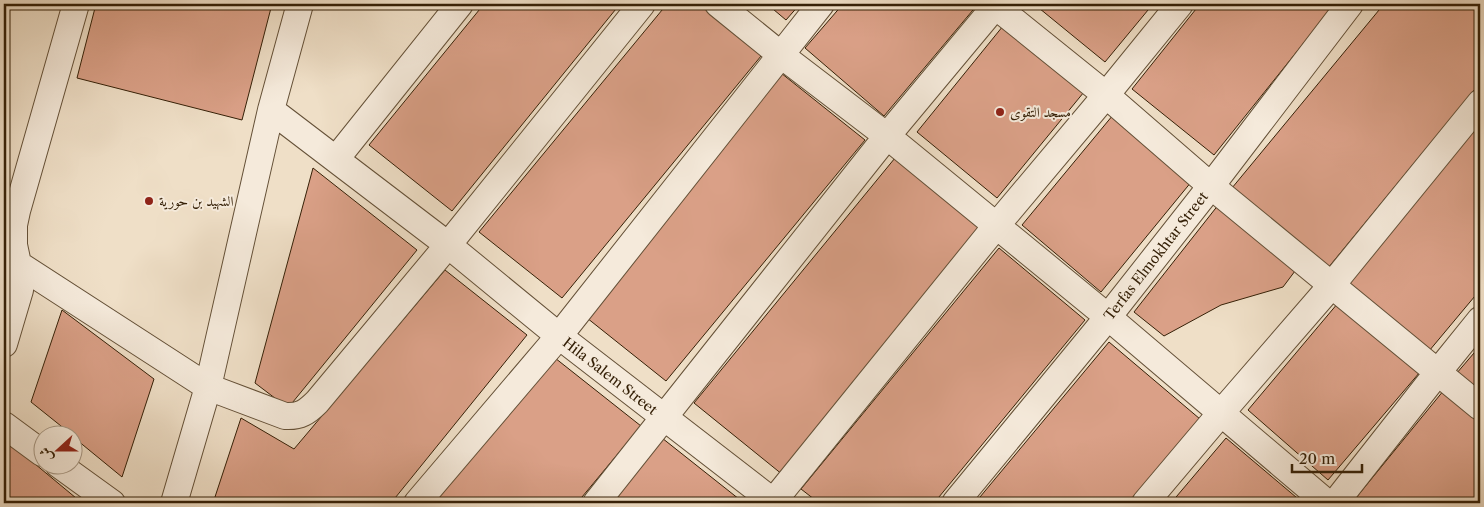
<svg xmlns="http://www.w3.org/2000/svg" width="1484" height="507" viewBox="0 0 1484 507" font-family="'Libre Caslon Text',Amiri,serif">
	<rect width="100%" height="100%" fill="#efdfc7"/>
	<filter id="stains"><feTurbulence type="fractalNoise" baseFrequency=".004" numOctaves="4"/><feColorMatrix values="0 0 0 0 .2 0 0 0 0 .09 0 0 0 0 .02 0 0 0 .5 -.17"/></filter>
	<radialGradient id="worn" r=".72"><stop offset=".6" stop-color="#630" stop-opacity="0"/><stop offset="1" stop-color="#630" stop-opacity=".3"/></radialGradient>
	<path fill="#daa087" stroke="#352007" d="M96 4H272L242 120 77 78Z
		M484 4H620L452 211 369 145Z
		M667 4H708L766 50 562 298 479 232Z
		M767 4H800L786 20Z
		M843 4H978L884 116 805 48Z
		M1034 4H1153L1105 62Z
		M1200 4H1335L1214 155 1132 89Z
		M1384 4H1480V83L1323 274 1227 194Z
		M1003 26 1084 92 997 198 917 132Z
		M781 73 865 140 666 381 582 314Z
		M1113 115 1192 181 1101 292 1022 225Z
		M1480 124V290L1424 357 1343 289Z
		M895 158 983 231 783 475 694 403Z
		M313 168 417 250 288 408 255 383Z
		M1219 204 1295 271 1283 287 1221 305 1164 336 1134 312Z
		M999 248 1085 320 934 503H819L801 489Z
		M445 270 527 335 391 503H213L241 418 294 449Z
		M1338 303 1420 372 1328 480 1248 410Z
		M62 310 154 379 122 477 72 436V434H71L31 402Z
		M1109 342 1200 419 1130 503H975Z
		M1480 346V394L1456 374Z
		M555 358 641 426 577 503H434Z
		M1444 390 1480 420V503H1360L1355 499Z
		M662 438 744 503H610Z
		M1226 438 1303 503H1171Z
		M5 439 82 503H4V444Z"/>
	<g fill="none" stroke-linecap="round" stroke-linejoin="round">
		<g stroke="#645037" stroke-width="28">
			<path id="minor" d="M718 4 781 55 887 136 1108 317 1327 503
				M993 4 1106 95 1211 186 1480 407
				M271 110 448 245 559 336 775 503
				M336 159 460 4
				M18 264 208 387 285 416C300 417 307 412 317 402L448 245 642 4
				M4 344 20 290 21 278 14 245V225L17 211 76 4
				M4 425 42 453
				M58 464 112 503
				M174 503 208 387 271 110 300 4
				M417 503 559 336 821 4
				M596 503 887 136 997 4
				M772 503 996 226 1106 95 1180 4
				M955 503 1108 317 1211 186 1350 4
				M1145 503 1221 413 1331 286 1480 103
				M1335 503 1438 372 1480 320"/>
		</g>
		<use href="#minor" stroke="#f5eadb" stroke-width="26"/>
	</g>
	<g fill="#8f2418" stroke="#f5eadb" stroke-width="2">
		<circle cx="1000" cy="112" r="5"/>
		<circle cx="149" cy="201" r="5"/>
	</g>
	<g text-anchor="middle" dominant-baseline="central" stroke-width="4" stroke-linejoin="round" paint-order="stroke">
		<g font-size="14" fill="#352007" stroke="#f5eadb" text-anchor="start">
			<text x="1010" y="112">مسجد التقوى</text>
			<text x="159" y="201">الشهيد بن حورية</text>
		</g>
		<g font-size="14" fill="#352007" stroke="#f5eadb">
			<text transform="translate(1156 256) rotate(-52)">Terfas Elmokhtar Street</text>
			<text transform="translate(610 376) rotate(38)">Hila Salem Street</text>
		</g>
	</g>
	<rect width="1484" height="507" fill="none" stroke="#efdfc7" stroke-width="20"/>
	<rect x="5" y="5" width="1474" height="497" fill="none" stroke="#352007" stroke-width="2.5"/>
	<rect x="10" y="10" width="1464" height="487" fill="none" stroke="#352007"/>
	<g transform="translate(58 450) rotate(249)"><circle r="24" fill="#f5eadb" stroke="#a89986"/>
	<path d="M0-4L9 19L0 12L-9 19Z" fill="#8f2418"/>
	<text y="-8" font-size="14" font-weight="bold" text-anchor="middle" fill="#352007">ش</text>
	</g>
	<path d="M1292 464v8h70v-8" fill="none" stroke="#352007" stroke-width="2.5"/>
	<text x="1299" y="464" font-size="15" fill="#352007" stroke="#f5eadb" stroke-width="4" paint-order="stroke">20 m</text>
	<rect width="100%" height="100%" filter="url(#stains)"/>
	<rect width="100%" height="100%" fill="url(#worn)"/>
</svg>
